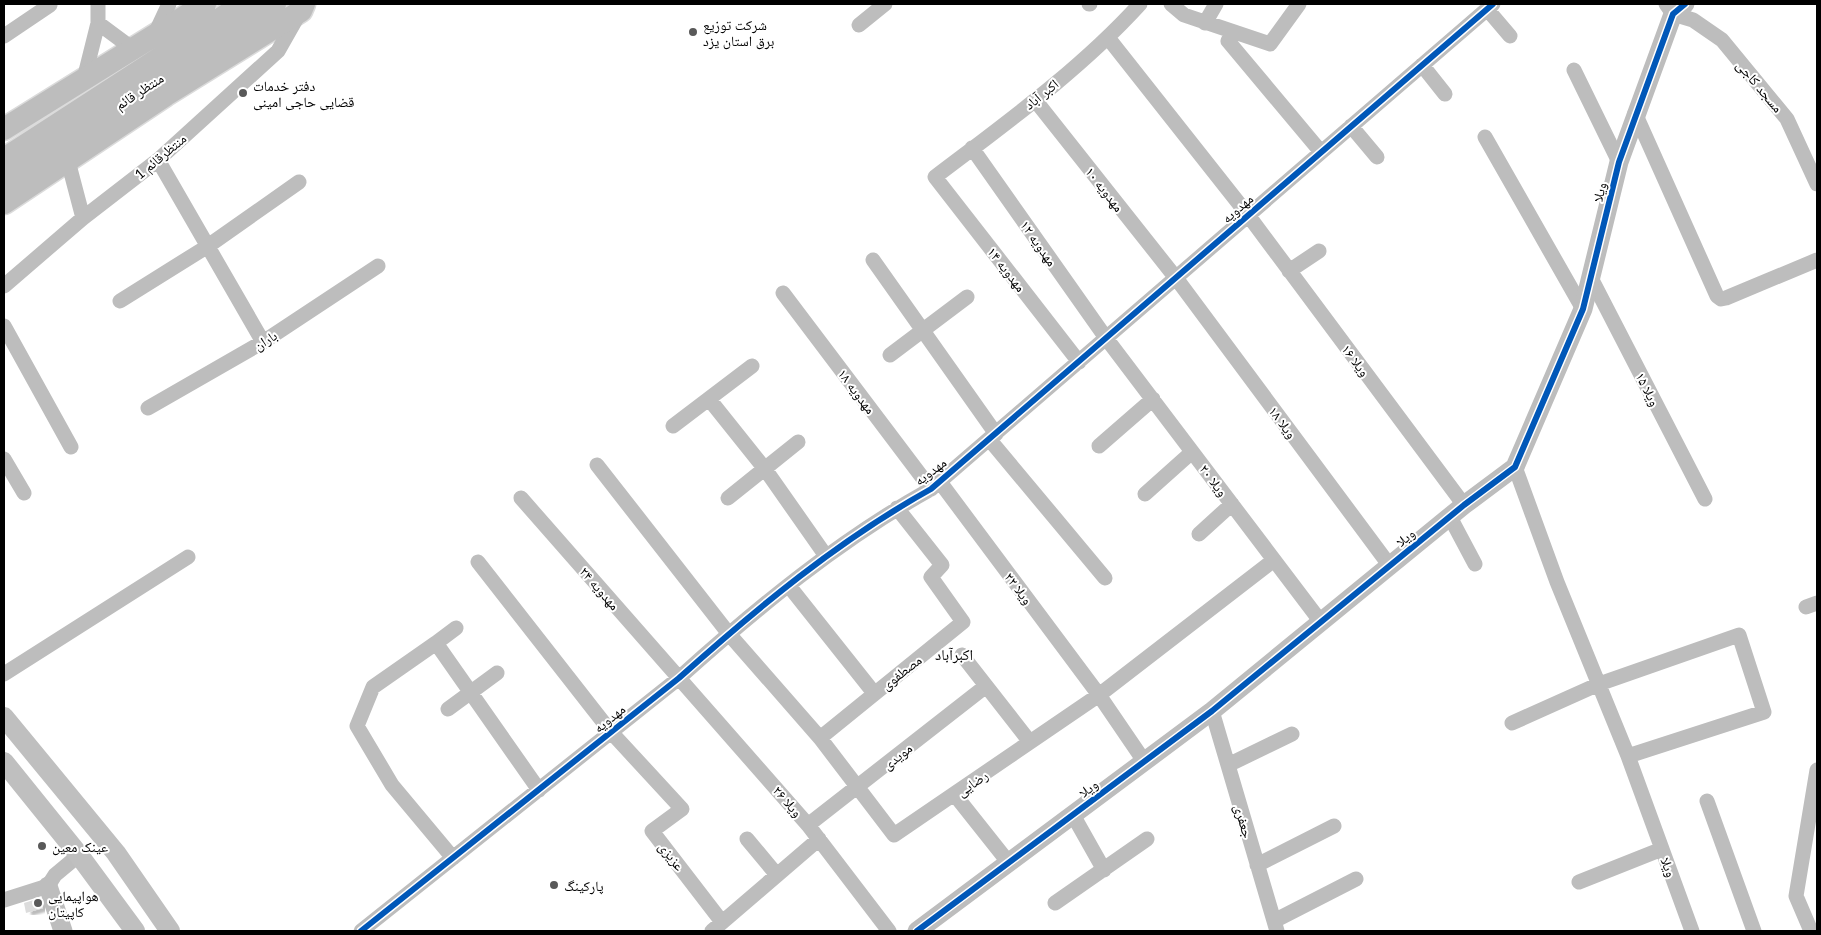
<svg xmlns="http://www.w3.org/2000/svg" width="1821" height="935" viewBox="0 0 1821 935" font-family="Lato,'Noto Naskh Arabic',sans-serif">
	<defs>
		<filter id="shadow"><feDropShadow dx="5.5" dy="3" stdDeviation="1" flood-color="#0004"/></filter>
	</defs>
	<rect width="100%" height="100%" fill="#fff"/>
	<path fill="#dcdcdc" filter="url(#shadow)" d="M40 898 43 908 26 913 24 903Z"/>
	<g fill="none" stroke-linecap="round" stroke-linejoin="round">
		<g stroke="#dbdbdb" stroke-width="25">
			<path id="primary" d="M4 129 205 4
				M4 159 243 4
				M4 179 275 4
				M4 203 166 95 301 11 304 4"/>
		</g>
		<path stroke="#bdbdbd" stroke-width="15" d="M1089 4H1090
			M1171 4 1184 15 1270 44 1299 4
			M1666 4 1673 14 1693 20 1722 40 1787 119 1817 184
			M1487 9 1510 36
			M98 23 133 49
			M1205 23 1216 4
			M859 25 885 4
			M1232 32 1228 41 1321 152
			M155 34 169 4
			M4 36 50 5
			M1109 39 1248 215 1464 505
			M1422 65 1445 94
			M1574 70 1619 162
			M84 79 98 23V4
			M1035 100 1176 278 1390 566
			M1635 113 1717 296 1721 299 1726 298 1817 260
			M1351 126 1377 157
			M1485 137 1583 309
			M972 148 1106 338 1321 622
			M158 160 263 342
			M68 161 83 218
			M873 260 996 434
			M1289 271 1319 251
			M1592 280 1705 499
			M4 286 83 218 158 160 278 51 299 14
			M783 293 931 489
			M120 301 208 246 299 182
			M4 326 71 447
			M890 355 967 297
			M1079 362 935 177C1006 123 1080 70 1140 4
			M709 399 765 469 826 556
			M148 408 263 342 378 266
			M673 426 752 366
			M989 439 1105 578
			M1099 446 1153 399
			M4 459 24 493
			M597 465 729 634 820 738 894 835 1099 695 1274 560
			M1515 467 1557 582 1628 756 1692 931
			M940 482 1099 695 1144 761
			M1145 494 1192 452
			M521 498 808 825 889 931
			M728 498 798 442
			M1450 517 1475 564
			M1199 534 1232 504
			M478 562 611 732 682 809 652 831 722 922
			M789 586 874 693
			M1806 607 1817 603
			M436 643 456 628
			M962 655 1030 742
			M4 674 188 557
			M448 709 497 673
			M1212 711 1277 931
			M1512 723 1599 684 1739 635 1764 712 1628 756
			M820 738 963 622 931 577 942 565 897 508
			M1228 765 1292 734
			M955 795 1009 863
			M1707 801 1754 931
			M1073 815 1104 870
			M808 825 986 686
			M747 839 777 875
			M453 858 392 785 357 726 373 687 436 643 539 790
			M1257 865 1334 826
			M1579 882 1662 849
			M4 900 48 886 55 875 79 855
			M1055 903 1147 839
			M1274 921 1356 879
			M361 931 679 678C757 608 839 540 931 489L1493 4
			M712 931 819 839
			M1811 931 1796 896 1817 770"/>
		<path stroke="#bdbdbd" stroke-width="19" d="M48 886 63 931
			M917 931 1212 711 1464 505 1515 467 1583 309 1619 162 1673 14 1685 4"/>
		<path stroke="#bfbfbf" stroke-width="20" d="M4 717 116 853 170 931
			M4 762 79 855 135 931"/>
		<use href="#primary" stroke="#bdbdbd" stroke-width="22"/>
		<g stroke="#fff" stroke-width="9">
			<path id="cycleway" d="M361 931 679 678C757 608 839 540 931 489L1493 4
				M917 931 1212 711 1464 505 1515 467 1583 309 1619 162 1673 14 1685 4"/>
		</g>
		<use href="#cycleway" stroke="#0057b8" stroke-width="6"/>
	</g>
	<g fill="#595959" stroke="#fff" stroke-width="2">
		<circle cx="693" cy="32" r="5"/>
		<circle cx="243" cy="93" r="5"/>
		<circle cx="42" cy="846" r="5"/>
		<circle cx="554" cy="885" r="5"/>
		<circle cx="38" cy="903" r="5"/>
	</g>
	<g text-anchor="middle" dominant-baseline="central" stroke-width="4" stroke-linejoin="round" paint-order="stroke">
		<g font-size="14" fill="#000" stroke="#fff" text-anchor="start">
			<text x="703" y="24">شرکت توزیع<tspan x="703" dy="16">برق استان یزد</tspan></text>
			<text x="253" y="85">دفتر خدمات<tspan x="253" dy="16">قضایی حاجی امینی</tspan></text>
			<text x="52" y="846">عینک معین</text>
			<text x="564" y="885">پارکینگ</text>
			<text x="48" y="895">هواپیمایی<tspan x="48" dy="16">کاپیتان</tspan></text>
		</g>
		<g font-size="14" fill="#000" stroke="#fff">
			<text transform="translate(1760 86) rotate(50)">مسجد کاجی</text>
			<text transform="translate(139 91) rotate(-33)">منتظر قائم</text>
			<text transform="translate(1041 94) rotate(-39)">اکبر آباد</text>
			<text transform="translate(160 156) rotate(-40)">منتظرقائم 1</text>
			<text transform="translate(1105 189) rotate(52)">مهدویه ۱۰</text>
			<text transform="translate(1599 192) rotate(-77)">ویلا</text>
			<text transform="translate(1237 208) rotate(-41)">مهدویه</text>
			<text transform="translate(1039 243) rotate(55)">مهدویه ۱۲</text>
			<text transform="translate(1007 269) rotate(52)">مهدویه ۱۴</text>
			<text transform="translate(265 340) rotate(-32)">باران</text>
			<text transform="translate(1356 360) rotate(53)">ویلا ۱۶</text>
			<text transform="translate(1648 389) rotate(63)">ویلا ۱۵</text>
			<text transform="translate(857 391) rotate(53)">مهدویه ۱۸</text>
			<text transform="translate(1283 422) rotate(53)">ویلا ۱۸</text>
			<text transform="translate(930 471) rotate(-37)">مهدویه</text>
			<text transform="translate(1214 480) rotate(53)">ویلا ۲۰</text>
			<text transform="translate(1405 537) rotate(-39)">ویلا</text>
			<text transform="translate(600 588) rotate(49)">مهدویه ۲۴</text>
			<text transform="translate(1019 588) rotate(53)">ویلا ۲۲</text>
			<text transform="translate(901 672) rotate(-38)">مصطفوی</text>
			<text transform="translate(609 718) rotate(-39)">مهدویه</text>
			<text transform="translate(897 756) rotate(-38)">مویدی</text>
			<text transform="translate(972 783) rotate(-35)">رضایی</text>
			<text transform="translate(1088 788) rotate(-37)">ویلا</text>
			<text transform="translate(788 801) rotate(49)">ویلا ۲۶</text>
			<text transform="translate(1244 821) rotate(74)">جعفری</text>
			<text transform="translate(672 856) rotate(52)">عزیزی</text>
			<text transform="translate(1669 867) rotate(70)">ویلا</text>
		</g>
		<g font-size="15" fill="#000" stroke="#fff">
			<text x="954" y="654">اکبرآباد</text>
		</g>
	</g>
	<rect width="1821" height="935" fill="none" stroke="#000000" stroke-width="10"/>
</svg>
